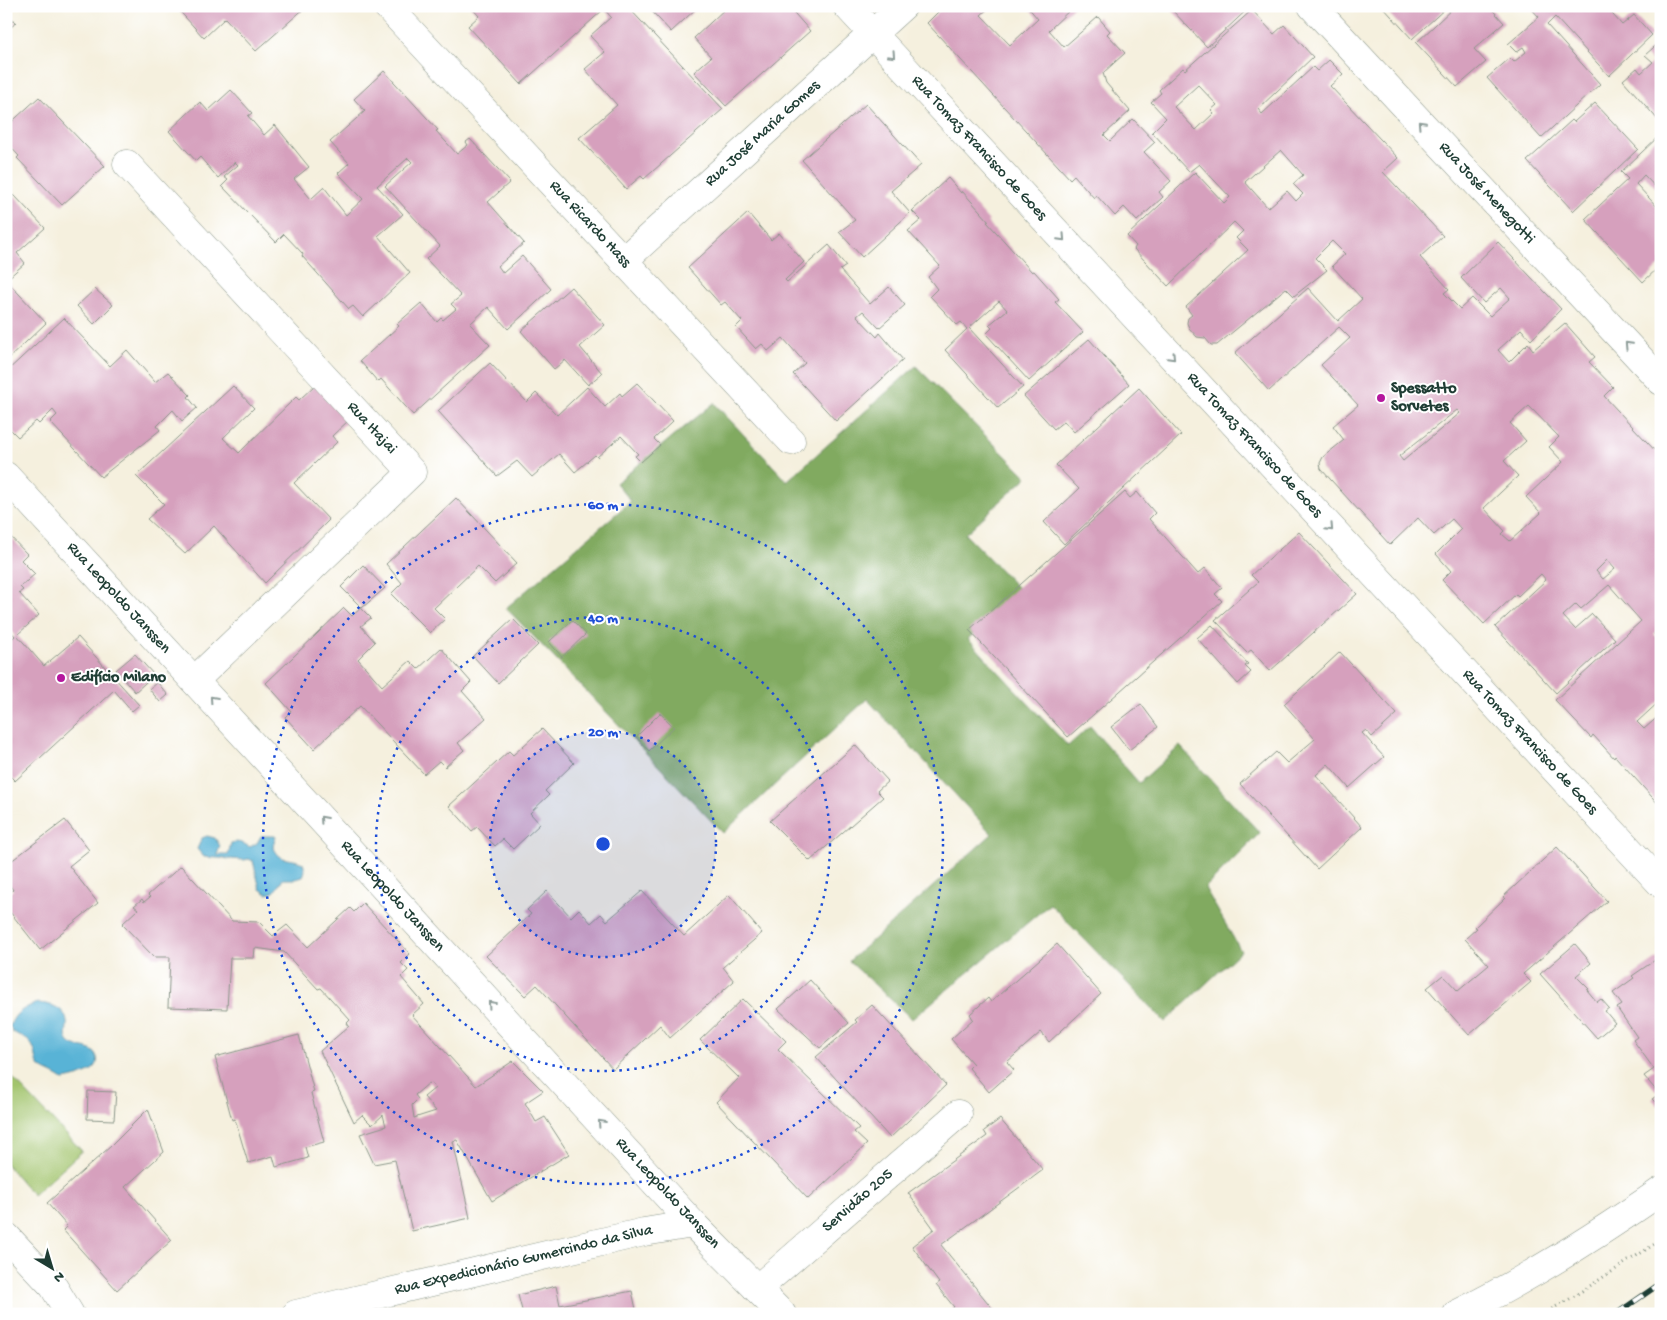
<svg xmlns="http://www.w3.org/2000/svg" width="1667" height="1320" viewBox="0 0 1667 1320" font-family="'Gochi Hand',sans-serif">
	<rect width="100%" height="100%" fill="#fff"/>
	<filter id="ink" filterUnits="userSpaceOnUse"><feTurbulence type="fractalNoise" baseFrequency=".02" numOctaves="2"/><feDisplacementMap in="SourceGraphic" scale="10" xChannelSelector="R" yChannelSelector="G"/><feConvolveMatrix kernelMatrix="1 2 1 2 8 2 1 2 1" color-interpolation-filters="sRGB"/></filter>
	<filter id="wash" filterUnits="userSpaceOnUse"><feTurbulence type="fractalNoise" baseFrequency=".0096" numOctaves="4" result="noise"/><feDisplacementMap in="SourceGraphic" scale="20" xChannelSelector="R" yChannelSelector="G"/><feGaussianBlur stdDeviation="1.12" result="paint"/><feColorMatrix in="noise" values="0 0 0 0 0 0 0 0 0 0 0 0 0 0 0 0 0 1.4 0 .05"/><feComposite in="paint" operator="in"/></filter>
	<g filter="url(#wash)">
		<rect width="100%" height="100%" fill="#f5f0de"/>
		<path fill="#a2c46d" stroke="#608050" d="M6 1071 82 1151 33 1195 6 1164Z"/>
		<path fill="#81aa60" stroke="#50744a" d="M916 366 1027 477 965 534 1021 591 968 639 1068 746 1090 726 1139 783 1180 746 1260 833 1205 888 1241 951 1165 1022 1050 904 912 1019 849 961 992 834 867 699 723 833 506 608 631 501 616 483 714 403 787 481Z"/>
		<path fill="#58b3d6" stroke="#3c7885" d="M207 836 215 838 220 846 217 855H228L231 843C239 841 243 843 250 847L257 843 261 836H276L273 846C281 864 288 856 303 863L305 870 303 877 296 879H283L274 892 267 894 260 889 253 861 249 859 244 860 204 857 197 849 202 838Z
			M38 1003C50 1004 65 1007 67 1022 68 1028 64 1035 68 1041 75 1051 93 1044 97 1057 102 1072 73 1079 63 1080 55 1074 47 1072 41 1068 35 1063 37 1056 34 1049 30 1039 21 1036 12 1032L10 1026C14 1013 25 1007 38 1003Z"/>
		<g id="blocks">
			<path fill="#d6a0bd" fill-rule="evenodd" d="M175 6H307L256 51 225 18 204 38Z
				M470 6H627L723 109 644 179 641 176 626 189 579 138 617 105 585 69 605 52 590 36 611 17 604 9 521 84 468 26 479 16Z
				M647 6H699L671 32Z
				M728 6H738L741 10 746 6H788L810 31 726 106 694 72 711 57 694 38Z
				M944 6H991L981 15 1010 45 1038 19 1027 6H1074L1049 30 1064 47 1098 17 1110 31 1107 34 1125 53 1103 73 1106 83 1130 111 1104 135 1110 141 1133 119 1155 142 1144 152 1171 181 1159 192 1163 197 1137 221 1124 207 1115 216 1096 195 1094 198 1074 175 1070 179 927 23Z
				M1174 6H1251L1207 47 1171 9Z
				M1382 6H1448L1412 39Z
				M1455 6H1489L1504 23 1474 49 1486 62 1457 87 1416 43Z
				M1529 6H1605L1622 25 1634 15 1652 35 1609 76 1555 17 1547 25 1600 84 1541 138 1487 78 1510 58 1514 62 1526 52 1523 47 1516 52 1508 44 1539 17Z
				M1252 10 1274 34 1284 25 1313 57 1258 109 1262 114 1313 67 1317 71 1329 60 1343 74 1330 86 1398 158 1383 172 1443 236 1420 257 1449 289 1444 293 1460 309 1472 298 1490 316 1510 298 1501 288 1484 303 1461 278 1498 242 1561 309 1531 340 1521 329 1498 350 1509 362 1528 343 1533 350 1565 323 1595 357 1589 362 1613 387 1604 396 1661 457V627L1654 634 1661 642V700L1637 722 1644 729 1661 714V807L1615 756 1614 758 1593 735 1591 738 1555 700 1641 621 1609 585 1581 609 1576 604 1563 616 1575 629 1592 614 1615 639 1556 693 1495 627 1546 580 1541 574 1518 596 1516 594 1484 624 1442 580 1451 571 1436 554 1461 529 1452 519 1434 535 1418 518 1390 545 1321 469 1320 463 1323 457 1344 440 1333 426 1358 405 1321 365 1350 338 1339 327 1269 391 1235 353 1308 288 1338 321 1362 299 1332 266 1345 254 1332 241 1315 258 1327 270 1294 296 1286 288 1217 345H1211L1205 338 1197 337 1189 328 1187 323 1188 318 1192 315 1186 307 1248 250 1236 238 1243 231 1234 222 1168 286 1134 249 1136 246 1127 236 1195 172 1224 203 1230 197 1199 164 1189 172 1152 132 1166 118 1151 102 1161 93 1159 90 1183 68 1185 70ZM1198 85 1217 105 1211 110 1214 113 1196 130 1174 107ZM1281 150 1303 175 1293 184 1303 194 1296 201 1287 191 1268 208 1245 182ZM1529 406 1559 437 1549 447 1563 462 1526 497 1541 513 1510 541 1502 534 1505 531 1484 508 1518 476 1504 461 1526 441 1510 423ZM1457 410 1460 413 1403 461 1399 456ZM1607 560 1615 569 1603 579 1596 571Z
				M6 12 16 23 6 31Z
				M1661 41V120L1659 121 1623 80 1637 68 1641 73 1653 62 1645 55Z
				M384 71 438 130 436 131 457 154 468 145 466 142 470 139 510 182 488 202 524 243 498 266 503 273 522 256 551 289 508 329 488 307 470 324 490 345 413 415 381 379 378 382 360 361 399 326 397 324 421 303 437 322 441 318 443 320 456 309 451 304 461 296 426 259 440 246 385 186 412 162 408 158 377 186 403 214 378 236 410 273 363 317 353 306 349 309 302 256 303 254 284 234 276 242 222 186 228 180 224 177 238 165 235 162 218 178 200 157 196 161 169 131 200 102 208 111 231 90 252 113 248 116 264 135 275 125 309 167 294 179 311 199 324 187 346 215 363 199 338 173 349 163 330 142 365 111 354 99Z
				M39 97 105 166 62 205 17 158 19 156 6 142V127Z
				M1595 103 1638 149 1573 211 1527 161 1572 120 1574 122Z
				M866 104 921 165 891 191 910 213 862 257 839 232 855 220 802 160Z
				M1661 134V193L1644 175 1636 184 1661 211V265L1643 282 1585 219 1628 179 1621 172Z
				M948 178 961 193 962 191 989 221 987 222 1032 272 1034 271 1059 299 1055 302 1083 332 1029 381 986 334 992 328 989 325 1007 310 999 301 969 328 1023 387 998 408 945 350 967 329 961 322 957 325 930 296 937 289 928 277 940 266 908 231 921 220 912 211Z
				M14 195 45 228 17 253 25 263 6 280 46 323 6 361V202Z
				M748 213 771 240 779 233 804 262 785 280 787 282 829 245 846 266 840 270 870 304 889 287 905 305 879 328 863 311 857 316 877 337 880 333 903 360 836 421 793 374 805 363 783 338 768 351 762 344 756 349 736 327 742 321 725 302 721 305 688 268Z
				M571 287 605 325 580 347 602 373 588 385 565 360 554 369 521 331Z
				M95 289 113 305 94 324 77 306Z
				M64 318 110 366 127 350 155 382 168 372 190 395 188 397 197 408 182 421 173 410 157 426 160 430 101 477 50 422 57 415 53 410 39 424 36 421 18 437 6 425V372Z
				M1089 339 1129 384 1074 432 1064 421 1054 429 1024 396Z
				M490 363 527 402 536 393 557 415 587 387 605 407 620 393 622 396 637 383 673 421 654 439 660 445 641 462 635 456 638 454 621 436 597 457 595 455 575 472 559 454 532 477 517 461 497 476 438 411Z
				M316 384 349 420 332 436 337 442 294 483 329 520 265 583 214 526 185 554 147 519 164 504 136 476 233 386 254 408 223 438 239 453 296 397 299 400Z
				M1139 388 1181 435 1064 544 1044 522 1079 489 1056 465Z
				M1125 492 1130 498 1137 492 1155 513 1149 519 1198 574 1205 568 1222 588 1215 594 1222 601 1068 737 969 630Z
				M456 498 517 563 495 583 478 566 434 608 445 619 430 633 391 594 402 583 386 564Z
				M6 532 27 554 21 560 35 574 20 587 23 590 19 593 39 615 17 635 44 666 78 637 139 705 132 711 114 690 15 781 6 772V644L15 636 6 626Z
				M1299 532 1357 594 1270 671 1251 650 1247 653 1215 620 1258 582 1251 575Z
				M363 565 385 588 362 608 341 587Z
				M344 608 352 616 361 608 371 618 361 626 375 642 358 659 382 686 410 661 418 669 441 648 471 682 462 691 486 718 458 743 464 750 445 767 439 761 424 774 360 706 314 749 285 717 291 711 266 683Z
				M513 619 538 645 498 683 473 656Z
				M572 620 586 634 562 657 549 642Z
				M1212 625 1248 664 1245 666 1251 672 1238 684 1197 638Z
				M1340 652 1397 714 1372 737 1366 730 1362 733 1384 757 1349 788 1328 764 1316 775 1362 827 1317 869 1240 784 1276 752 1287 763 1315 739 1284 704Z
				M135 654 154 675 135 692 116 670Z
				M157 682 168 695 160 702 149 689Z
				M1141 704 1158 727 1129 750 1111 727Z
				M660 713 674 727 649 751 636 737Z
				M542 729 574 763 545 791 549 795 530 813 540 824 513 849 503 839 495 846 477 827 472 831 449 806 509 751 513 755Z
				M855 745 888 781 877 791 883 797 810 861 770 821Z
				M65 820 89 850 69 866 98 903 40 950 6 907V895L13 890 6 880V865Z
				M1557 847 1607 901 1523 974 1531 982 1469 1035 1427 988 1443 975 1458 991 1489 965 1465 939 1477 928 1475 927 1505 898 1503 897Z
				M181 866 232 921 259 922 273 936 287 925 308 947 350 908 354 912 363 903 410 954 401 963 408 970 401 977 424 1004 412 1015 476 1086 513 1061 543 1091 525 1103 536 1122 545 1117 569 1154 492 1201 457 1140 453 1141 470 1218 412 1231 395 1160 374 1164 360 1134 386 1126 383 1115 372 1125 362 1115 354 1122 320 1051 349 1026 347 1023 350 1020 321 988 318 989 284 952 255 948 254 958H230L227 1009 168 1007 170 957H154L122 924 138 909 134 906 142 899 144 902 150 897 148 895ZM430 1082 435 1088 424 1097 436 1111 414 1118 412 1105 418 1099 415 1095Z
				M547 891 571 917 579 909 591 923 601 914 607 921 642 891 684 936 729 895 762 933 723 967 734 981 670 1038 660 1025 613 1069 537 985 525 996 486 956 531 914 527 910Z
				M1057 944 1101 994 1049 1042 1041 1032 1007 1062 1014 1070 989 1092 969 1068 973 1064 951 1039 973 1019 970 1014 988 998 991 1002Z
				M1575 944 1591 963 1576 976 1589 989 1587 990 1597 1002 1601 999 1609 1008 1605 1011 1615 1023 1597 1038 1540 974Z
				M1661 956V1108L1652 1099 1659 1094 1644 1076 1654 1069 1633 1040 1637 1037 1617 1008 1622 1005 1613 993 1634 978 1632 976Z
				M810 980 849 1023 820 1048 778 1009Z
				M743 999 786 1041 778 1049 859 1128 854 1132 867 1144 808 1199 716 1102 739 1078 700 1040Z
				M872 1005 946 1085 890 1138 816 1057 857 1022 855 1020Z
				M299 1035 314 1092 311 1093 324 1142 305 1147 308 1158 276 1167 273 1156 248 1163 235 1119 232 1120 215 1057Z
				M88 1091 116 1092 114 1120 87 1119Z
				M148 1109 164 1152 125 1187 172 1240 117 1290 63 1230 67 1226 47 1203 111 1146Z
				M1000 1119 1043 1170 941 1245 997 1314H956L952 1309 954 1307 936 1285 939 1283 912 1246 934 1229 908 1193 987 1136 984 1131Z
				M556 1286 560 1305 632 1291 637 1314H523L518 1295Z"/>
		</g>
	</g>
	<g filter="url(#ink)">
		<use href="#blocks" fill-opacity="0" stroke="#8a9689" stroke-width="1"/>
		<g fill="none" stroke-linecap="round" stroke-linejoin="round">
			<g stroke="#8a9689" stroke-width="29">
				<g id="street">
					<path id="s1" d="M387 6 791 441"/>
					<path id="s2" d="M847 6 1661 884"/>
					<path id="s3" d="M1312 6 1661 381"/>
					<path id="s4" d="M127 164 412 472 195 680"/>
					<path id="s5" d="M623 261 903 6"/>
					<path id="s6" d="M6 476 693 1224"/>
					<path d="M6 1236 53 1286 70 1314"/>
					<path id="s7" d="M757 1289 958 1114"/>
				</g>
			</g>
			<g stroke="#8a9689" stroke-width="29">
				<g id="secondary">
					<path id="s8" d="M296 1314 644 1232 693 1224 782 1314"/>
					<path d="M1457 1314C1528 1279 1596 1236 1661 1191"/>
				</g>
			</g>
			<path stroke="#8a9689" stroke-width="3" stroke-dasharray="1 4" stroke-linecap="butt" d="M1543 1314 1568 1300 1661 1240"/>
			<use href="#street" stroke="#fff" stroke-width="28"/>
			<use href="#secondary" stroke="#fff" stroke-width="28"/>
			<g stroke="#1f3d34" stroke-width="5.5">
				<path id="rail" d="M1616 1314 1661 1283"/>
			</g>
			<use href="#rail" stroke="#fff" stroke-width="4" stroke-dasharray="11" stroke-linecap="butt"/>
		</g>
		<defs><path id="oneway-chevron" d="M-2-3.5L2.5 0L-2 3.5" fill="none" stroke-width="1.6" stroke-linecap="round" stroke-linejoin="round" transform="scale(1.25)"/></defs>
		<g stroke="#8f9e9a">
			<use href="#oneway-chevron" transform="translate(892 55) rotate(47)"/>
			<use href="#oneway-chevron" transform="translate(1421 124) rotate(-133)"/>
			<use href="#oneway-chevron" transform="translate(1062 238) rotate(47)"/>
			<use href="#oneway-chevron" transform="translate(1628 345) rotate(-133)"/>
			<use href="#oneway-chevron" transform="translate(1172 357) rotate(47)"/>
			<use href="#oneway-chevron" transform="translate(1330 528) rotate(47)"/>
			<use href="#oneway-chevron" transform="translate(213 699) rotate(-132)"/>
			<use href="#oneway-chevron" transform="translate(323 819) rotate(-132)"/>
			<use href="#oneway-chevron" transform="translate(491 1004) rotate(-132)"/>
			<use href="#oneway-chevron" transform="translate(601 1123) rotate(-132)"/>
		</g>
	</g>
	<circle cx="603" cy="844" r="113" fill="#1d4ed8" fill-opacity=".12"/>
	<g fill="none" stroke="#1d4ed8" stroke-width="2.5" stroke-dasharray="2.5 5">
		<circle cx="603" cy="844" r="113"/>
		<circle cx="603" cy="844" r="227"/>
		<circle cx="603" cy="844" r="340"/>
	</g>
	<g fill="#b5179e" stroke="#fff" stroke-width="2">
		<circle cx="1381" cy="398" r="5"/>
		<circle cx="61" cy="678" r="5"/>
	</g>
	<g text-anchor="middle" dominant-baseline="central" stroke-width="4" stroke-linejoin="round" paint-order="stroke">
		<g font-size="16" fill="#1f3d34" stroke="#fff">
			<text stroke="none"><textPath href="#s5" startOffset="189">Rua José Maria Gomes</textPath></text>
			<text stroke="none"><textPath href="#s2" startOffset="194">Rua Tomaz Francisco de Goes</textPath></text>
			<text stroke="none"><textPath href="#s3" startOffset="256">Rua José Menegotti</textPath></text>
			<text stroke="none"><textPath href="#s1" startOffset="298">Rua Ricardo Hass</textPath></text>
			<text stroke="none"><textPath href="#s4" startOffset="360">Rua Itajai</textPath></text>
			<text stroke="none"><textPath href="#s2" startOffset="599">Rua Tomaz Francisco de Goes</textPath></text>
			<text stroke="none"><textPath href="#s6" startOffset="166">Rua Leopoldo Janssen</textPath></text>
			<text stroke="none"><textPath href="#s2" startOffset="1004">Rua Tomaz Francisco de Goes</textPath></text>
			<text stroke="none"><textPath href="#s6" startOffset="571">Rua Leopoldo Janssen</textPath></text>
			<text transform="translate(667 1194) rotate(47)">Rua Leopoldo Janssen</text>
			<text stroke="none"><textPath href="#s7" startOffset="134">Servidão 205</textPath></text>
			<text stroke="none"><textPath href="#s8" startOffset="234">Rua Expedicionário Gumercindo da Silva</textPath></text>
		</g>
		<g font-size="16" font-weight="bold" fill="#1f3d34" stroke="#fff" text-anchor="start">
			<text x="1391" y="389">Spessatto<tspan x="1391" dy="18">Sorvetes</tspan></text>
			<text x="71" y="678">Edifício Milano</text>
		</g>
	</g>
	<circle cx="603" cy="844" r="8" fill="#1d4ed8" stroke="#fff" stroke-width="2.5"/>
	<g font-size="15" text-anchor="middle" font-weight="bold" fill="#1d4ed8" stroke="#fff" stroke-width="4" stroke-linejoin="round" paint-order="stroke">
		<text x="603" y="509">60 m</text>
		<text x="603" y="622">40 m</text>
		<text x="603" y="736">20 m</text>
	</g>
	<rect width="1667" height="1320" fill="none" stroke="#fff" stroke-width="25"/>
	<g transform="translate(52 1268) rotate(142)" stroke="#ffffff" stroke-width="4" paint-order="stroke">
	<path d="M0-4L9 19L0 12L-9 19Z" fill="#1f3d34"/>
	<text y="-8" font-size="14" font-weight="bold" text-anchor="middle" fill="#1f3d34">N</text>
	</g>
</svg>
